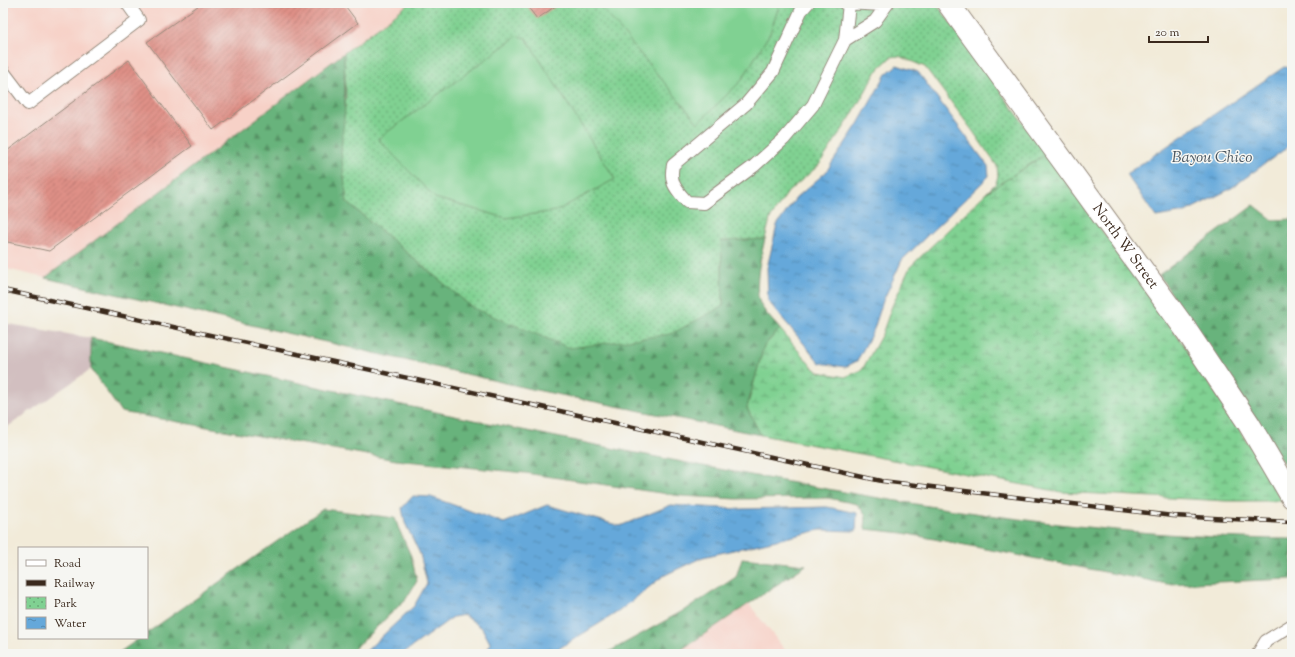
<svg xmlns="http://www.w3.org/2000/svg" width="1295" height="657" viewBox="0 0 1295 657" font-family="'Sorts Mill Goudy',serif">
	<defs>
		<pattern id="forest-firs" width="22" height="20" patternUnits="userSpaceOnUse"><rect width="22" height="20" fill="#68b37c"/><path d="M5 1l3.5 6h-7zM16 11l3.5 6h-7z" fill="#579265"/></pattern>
		<pattern id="wetland-marsh" width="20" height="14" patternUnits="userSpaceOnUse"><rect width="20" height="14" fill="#80d192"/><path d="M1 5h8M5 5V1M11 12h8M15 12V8" fill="none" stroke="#6aaa77"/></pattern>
		<pattern id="park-dots" width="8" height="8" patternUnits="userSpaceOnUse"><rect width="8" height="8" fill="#80d192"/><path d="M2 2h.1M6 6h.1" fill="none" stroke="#6aaa77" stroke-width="1.8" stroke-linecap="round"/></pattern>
		<pattern id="water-ripples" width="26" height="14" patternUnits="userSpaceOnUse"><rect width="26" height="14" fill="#65a8da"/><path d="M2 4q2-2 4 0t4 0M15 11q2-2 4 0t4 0" fill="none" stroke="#5489b0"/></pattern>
		<pattern id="building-hatch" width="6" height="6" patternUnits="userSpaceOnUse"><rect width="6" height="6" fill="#df9087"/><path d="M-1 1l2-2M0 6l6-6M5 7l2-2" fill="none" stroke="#b6766e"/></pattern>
	</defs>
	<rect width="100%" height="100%" fill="#f6f6f2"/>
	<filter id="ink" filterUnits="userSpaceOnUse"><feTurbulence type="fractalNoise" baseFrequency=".025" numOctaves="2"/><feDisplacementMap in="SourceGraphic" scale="8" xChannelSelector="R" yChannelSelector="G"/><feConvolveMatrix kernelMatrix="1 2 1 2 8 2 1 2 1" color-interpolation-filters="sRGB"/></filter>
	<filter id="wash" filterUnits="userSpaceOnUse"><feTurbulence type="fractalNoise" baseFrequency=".012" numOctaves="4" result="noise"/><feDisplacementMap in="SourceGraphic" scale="16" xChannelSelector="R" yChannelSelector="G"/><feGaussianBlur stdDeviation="0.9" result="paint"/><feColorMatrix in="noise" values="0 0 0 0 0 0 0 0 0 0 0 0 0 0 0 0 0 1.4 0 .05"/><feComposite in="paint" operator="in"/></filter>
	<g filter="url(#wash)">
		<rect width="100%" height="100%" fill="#f2ebd9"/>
		<path fill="#f7d1c7" d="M3 3H410L45 278 3 268Z
			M749 604 788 654H675Z"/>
		<path fill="#d2bfc0" d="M3 323 91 338V369L3 430Z"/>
		<path fill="url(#forest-firs)" stroke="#526e4d" d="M344 53 347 202 473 308 723 306 721 241 765 239C761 255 752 292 762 307 767 315 774 322 780 329L764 346 747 408 761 435 536 390 45 278Z
			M1254 205 1273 220 1292 219V461L1283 463 1159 275Z
			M91 338C295 382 499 427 703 466 897 503 1094 538 1292 539V579L1167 584 903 533 865 529 866 515 857 504 828 498 737 499 681 496 525 473 396 460 121 412 91 369Z
			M323 509 395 518 398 527 411 556 417 581 406 599 349 654H117L140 638H147V633Z
			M742 558 806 565 675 654H605L690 607 736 577Z"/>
		<path fill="url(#wetland-marsh)" stroke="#5e7e58" d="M1046 154C1123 260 1203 365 1269 478L1272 487H1274L1282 501H1226L1061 492 761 435 747 408 764 346 780 329 813 368 819 372 845 377 862 370 882 334 892 306 910 267 987 192Z"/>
		<path fill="url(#park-dots)" stroke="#5e7e58" d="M410 3H936L1046 154 987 192 996 183 998 176 997 166 972 130 925 67 899 56 891 57 878 69 850 118 819 165 788 192 770 219 765 239 721 241 723 306 671 334 570 348 473 308 347 202 341 151 346 97 344 53Z"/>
		<path fill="#80d192" stroke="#5e7e58" d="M598 3H780L770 33 741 81 698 123Z
			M517 36 526 38 615 179 556 211 506 218 435 198 378 139Z"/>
		<path fill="url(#water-ripples)" stroke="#50697c" d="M897 65 918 72 988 166 989 176 902 260 883 301 874 329 857 361 845 367 820 363 768 301 767 268 777 225 796 198 826 172 858 124 886 74Z
			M1284 67 1292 68V144L1230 189 1185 212 1156 217 1126 174Z
			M413 496 431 497 504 523 547 505 620 526 671 505 738 509 827 507 857 513 856 531 820 530 703 557 663 576 618 612 550 654H487L490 643 482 628 464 615 453 617 402 654H363L414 606 427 583 420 554 405 523 402 508Z"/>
		<g id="blocks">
			<path fill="url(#building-hatch)" d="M202 3H343L358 23 213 130 147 42Z
				M525 3H560L537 19Z
				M129 60 192 146 49 251 3 241V154Z"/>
		</g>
	</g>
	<g filter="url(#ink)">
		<use href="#blocks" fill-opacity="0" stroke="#968a7c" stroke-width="1"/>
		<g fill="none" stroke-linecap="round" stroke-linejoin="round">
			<g stroke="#968a7c" stroke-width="14">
				<path id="lane" d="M808 3 801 11 773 72 746 104 673 165C669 183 676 189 687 202L704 203 754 166 784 139 813 105 845 40 875 21 888 3
					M844 3 885 5
					M845 40 849 4
					M3 71 28 104 139 20 127 3
					M1258 654 1266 641 1292 625"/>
			</g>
			<g stroke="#968a7c" stroke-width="24">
				<g id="secondary">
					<path id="s1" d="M948 3 1184 327 1249 424 1292 497"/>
				</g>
			</g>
			<use href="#lane" stroke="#fff" stroke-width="12"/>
			<use href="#secondary" stroke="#fff" stroke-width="22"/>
			<g stroke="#3b2a1e" stroke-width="4.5">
				<path id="rail" d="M3 290 882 481 1173 516 1292 522"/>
			</g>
			<use href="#rail" stroke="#f6f6f2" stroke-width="3" stroke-dasharray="9" stroke-linecap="butt"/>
		</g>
	</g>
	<g text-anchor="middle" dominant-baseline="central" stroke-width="3" stroke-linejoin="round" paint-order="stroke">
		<g font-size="15" fill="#3b2a1e" stroke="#f6f6f2">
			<text stroke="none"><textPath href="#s1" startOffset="301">North W Street</textPath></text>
		</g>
		<g font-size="16" font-style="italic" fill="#4a5660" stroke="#f6f6f2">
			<text x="1212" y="158">Bayou Chico</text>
		</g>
	</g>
	<rect width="1295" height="657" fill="none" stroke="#f6f6f2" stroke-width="16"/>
	<rect x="18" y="547" width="130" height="92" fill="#f6f6f2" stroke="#aba49d"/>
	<rect x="26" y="560" width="20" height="6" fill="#ffffff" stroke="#aba49d"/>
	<text x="54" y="567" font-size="12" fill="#3b2a1e">Road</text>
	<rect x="26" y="580" width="20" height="6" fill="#3b2a1e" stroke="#aba49d"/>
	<text x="54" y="587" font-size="12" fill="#3b2a1e">Railway</text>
	<rect x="26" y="597" width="20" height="12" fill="url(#park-dots)" stroke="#aba49d"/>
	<text x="54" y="607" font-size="12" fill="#3b2a1e">Park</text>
	<rect x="26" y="617" width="20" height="12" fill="url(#water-ripples)" stroke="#aba49d"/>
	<text x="54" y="627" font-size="12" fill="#3b2a1e">Water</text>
	<path d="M1149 36v6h59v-6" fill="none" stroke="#3b2a1e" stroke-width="2"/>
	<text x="1155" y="36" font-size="12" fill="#3b2a1e" stroke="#f6f6f2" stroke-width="3" paint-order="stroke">20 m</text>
</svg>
